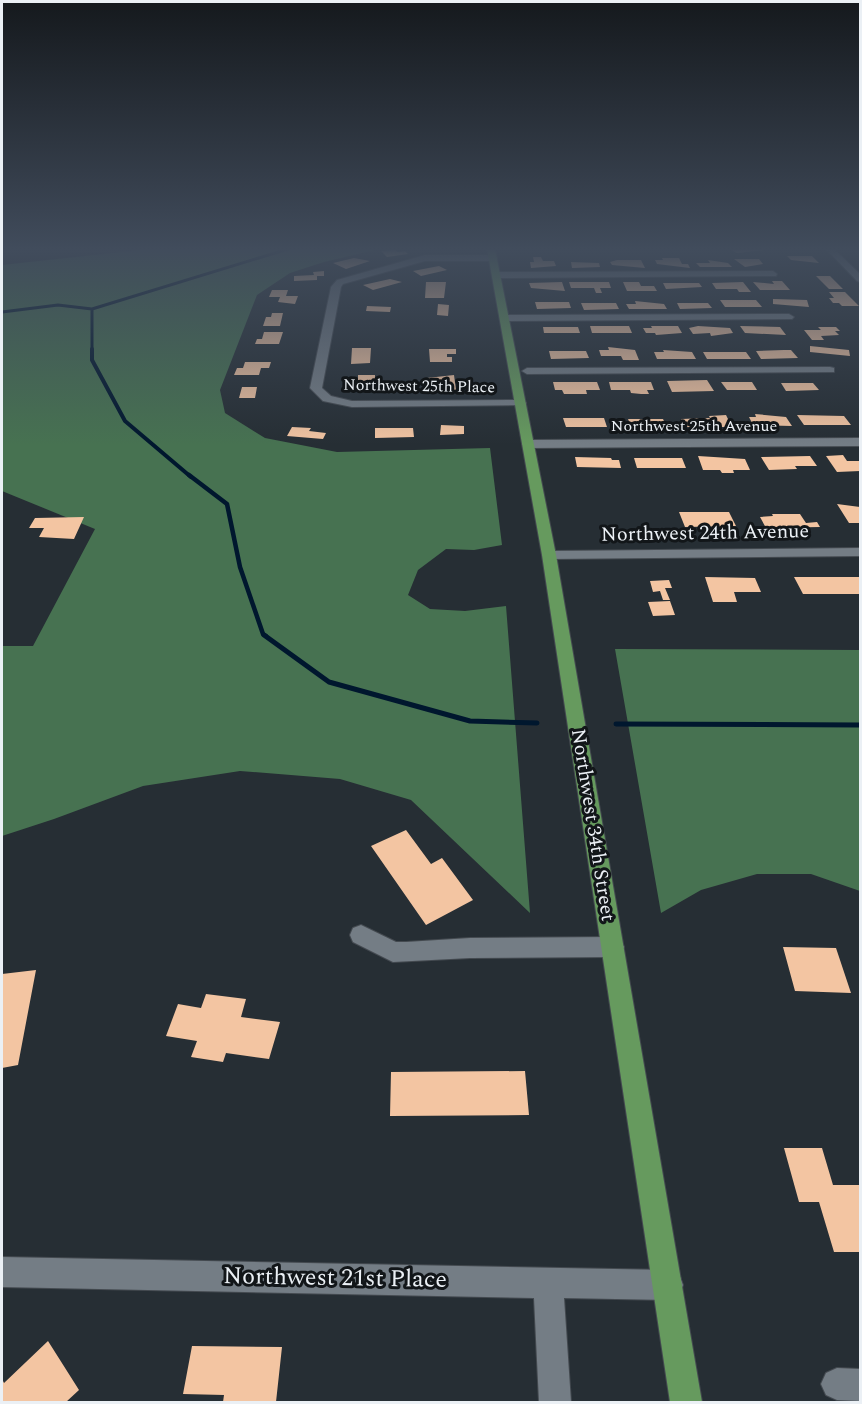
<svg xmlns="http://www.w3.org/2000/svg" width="862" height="1404" viewBox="0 0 862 1404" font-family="Spectral,serif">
	<rect width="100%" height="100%" fill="#262e34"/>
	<path fill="#477251" d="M149 249H379L324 262 290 273 257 295 220 390 225 413 265 438 337 452 490 448 502 545 474 550 446 549 418 570 408 595 430 609 465 611 506 606 530 913 411 800 340 779 240 771 143 786 54 819 2 836V646H33L95 529 2 491V265Z
		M615 649 860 650V891L811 874H757L701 890 661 913Z"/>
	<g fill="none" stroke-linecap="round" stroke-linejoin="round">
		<path stroke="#00172e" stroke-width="3" d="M2 312 58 305 92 309
			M92 350V309L288 249"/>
		<path stroke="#00172e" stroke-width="4" d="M92 349V360L125 421 191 477"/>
		<path stroke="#00172e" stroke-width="4.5" d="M189 475 227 504 240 567 263 634 266 636"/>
		<path stroke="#00172e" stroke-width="5" d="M264 635 329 682 470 721 537 723
			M616 724 860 725"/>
	</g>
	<path fill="#f3c5a2" d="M729 249H764L765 250 737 253Z
		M395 250 398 252 405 251 408 254 387 257 381 251Z
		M787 256H812L819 263 791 260Z
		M533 257H541L543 261H554L556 266 531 268 530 262H534Z
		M354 258 370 261 346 269 333 263Z
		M662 258H679L682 264H688L690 268 657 264 655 260H663Z
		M734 259H759L763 264 745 267Z
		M617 260H641L645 268 612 265 610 262Z
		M708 260 728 263 732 267H700L696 263H710Z
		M571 262 599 263 600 267 572 268Z
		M439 266 447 270 421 276 413 271Z
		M324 271V276H317V280L294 281V276L314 275 313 272Z
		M816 276H830L843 289H829Z
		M390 279 402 282 373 290 363 285Z
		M772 281H782L790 290H760L753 282 774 284Z
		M426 282H446L444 298H425Z
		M562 282 565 291 531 288 529 283Z
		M569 282H609L611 288H600L602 293H596L594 288H571Z
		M623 282H639L641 286H654L657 291H627Z
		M743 282 751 292H739L737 289H716L712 283Z
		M663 283H699L702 287 666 289Z
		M272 290H288L286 296H298L295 304 278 302 280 297H269Z
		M829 292H845L859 306H842L839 303H833L829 298H834Z
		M773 299 807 300 809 307 773 304Z
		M720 300H756L762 307H725Z
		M635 301 664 304 667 309H629L626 304H636Z
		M535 302H569L571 308 537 309Z
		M581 303H616L619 309 584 310Z
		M677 303H708L712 308 680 309Z
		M438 304 449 305 448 316 437 315Z
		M367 306 391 307 390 312 366 311Z
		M272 313H283L280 326H263L266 317H271Z
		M590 326H629L632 333H592Z
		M651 326H678L682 333 656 335 655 333H646L643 328H652Z
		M698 326 730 328 733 333 711 336 710 333 693 334 689 328Z
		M740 326 780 327 786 335 745 333Z
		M543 327H578L580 333H544Z
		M818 327H836L840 331H835L839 335 821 336 824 340H812L804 330H821Z
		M264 332H283L279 344H255L257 339H262Z
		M810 346 849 350 850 356 810 352Z
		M608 347 635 350 639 360H623L621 356H601L599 350H609Z
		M352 348H371L370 363 351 364Z
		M429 349H456V354H447V357H452V362H430Z
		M663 350 692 352 696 359H657L654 352H664Z
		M784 350H791L798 358 761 359 756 351Z
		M549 351H586L589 358 551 359Z
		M703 352H746L751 359H707Z
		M245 362H271L269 368H261L259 375H234L237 368H243Z
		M358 375H375V389H358Z
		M454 375 456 390H441V386H428L427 378Z
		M707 380 714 391 672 392 667 381Z
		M553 382H597L600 390H586L587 394H564L562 390H555Z
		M609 382H651L654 390H647L649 394H641L631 393 630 390H611Z
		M721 382H752L757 390H727Z
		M781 383H813L819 390 786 391Z
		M242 387H257L255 398H239Z
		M755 414 786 417 792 426 753 425 749 417H756Z
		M726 415 732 427H685L681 419 710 418 709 416Z
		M797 415 844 416 851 425H804Z
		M563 418H604L607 427H566Z
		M628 419H663L667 428H632Z
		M441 425 464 426V434L440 435Z
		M292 427 311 428 309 431 326 433 323 439 287 436Z
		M375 428H413L414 437 375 438Z
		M843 455 847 461H860V471L837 472 826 456Z
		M698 456 745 459 750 470H733L734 473H722L720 470H703Z
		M810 456 817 466H795L797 469 769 470 761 457Z
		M575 457 611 458 612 460H619L621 468 577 467Z
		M634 458H682L686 468H637Z
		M837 504 860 507V523H849Z
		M679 512H729L736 526 685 527Z
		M772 514H800L806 523 817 522 820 527 766 528 760 517 773 516Z
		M84 517 74 539 39 537 44 528H29L35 518Z
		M705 577 755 578 761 592H734L737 602H713Z
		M794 577H859L860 594H803Z
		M669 580 672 588H665L670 600H663L660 591 653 592 650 581Z
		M670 601 675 615 653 616 648 602Z
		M406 830 431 864 442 858 473 900 426 925 371 846Z
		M783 947 836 948 851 993 795 991Z
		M36 970 18 1065 2 1068V974Z
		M206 994 246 999 241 1017 280 1022 269 1059 226 1053 223 1062 191 1057 197 1041 166 1036 178 1004 201 1008Z
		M525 1071 529 1115 390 1116 391 1072Z
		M784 1148H822L833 1185H860V1252H834L819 1202H799Z
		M48 1341 79 1390 66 1402H2V1379L4 1383Z
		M192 1346 282 1347 276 1402H223L224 1395 183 1394Z"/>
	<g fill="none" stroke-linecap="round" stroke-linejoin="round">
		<g stroke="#444a50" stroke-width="2">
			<path id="minor" d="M826 249H834L860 274V282L857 281Z
				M425 255H493L497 258 493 261H425L343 284 341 287 322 388 331 396 352 401 520 400 526 403 524 405 352 407 323 401 310 388 331 287 337 280Z
				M773 271 777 274 776 276 497 278 493 275 497 272Z
				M789 314 794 317 792 319 505 321 500 318 505 315Z
				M830 367 834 368V372L527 374 522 371 527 368Z
				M860 438V446L528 448 522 444 528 440Z
				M860 548V556L549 559 542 555 549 551Z
				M361 925 396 942H406L470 938 612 937 620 940 624 947 620 954 612 957 470 958 393 962 353 942 350 935 353 928Z
				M2 1257 668 1270 679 1274 683 1285 679 1296 668 1300 564 1298 571 1402H539L534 1298 2 1287Z
				M837 1368 860 1369V1401L837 1400 826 1395 821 1384 826 1373Z"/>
		</g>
		<g stroke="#444a50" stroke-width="2">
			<path id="major" d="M487 249H495L556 555 702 1402H670L542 555Z"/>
		</g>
		<use href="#minor" fill="#747d85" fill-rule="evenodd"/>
		<use href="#major" fill="#669a5e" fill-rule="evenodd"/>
	</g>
	<linearGradient id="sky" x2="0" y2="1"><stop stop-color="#15191d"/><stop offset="0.56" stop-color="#414c5c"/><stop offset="1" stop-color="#414c5c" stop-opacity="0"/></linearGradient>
	<rect width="862" height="445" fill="url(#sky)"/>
	<g text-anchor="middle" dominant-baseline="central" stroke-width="6" stroke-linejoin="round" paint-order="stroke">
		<g font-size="16" fill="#ebf0f5" stroke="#121619">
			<text transform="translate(419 386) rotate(1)">Northwest 25th Place</text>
			<text x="694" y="426">Northwest 25th Avenue</text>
		</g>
		<g font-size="20" fill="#ebf0f5" stroke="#121619">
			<text transform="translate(705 533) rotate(-1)">Northwest 24th Avenue</text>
			<text transform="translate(593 825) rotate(81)">Northwest 34th Street</text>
		</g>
		<g font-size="24" fill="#ebf0f5" stroke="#121619">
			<text transform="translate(335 1278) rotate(1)">Northwest 21st Place</text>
		</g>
	</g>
	<rect width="862" height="1404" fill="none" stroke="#ebf0f5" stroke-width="6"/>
</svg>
